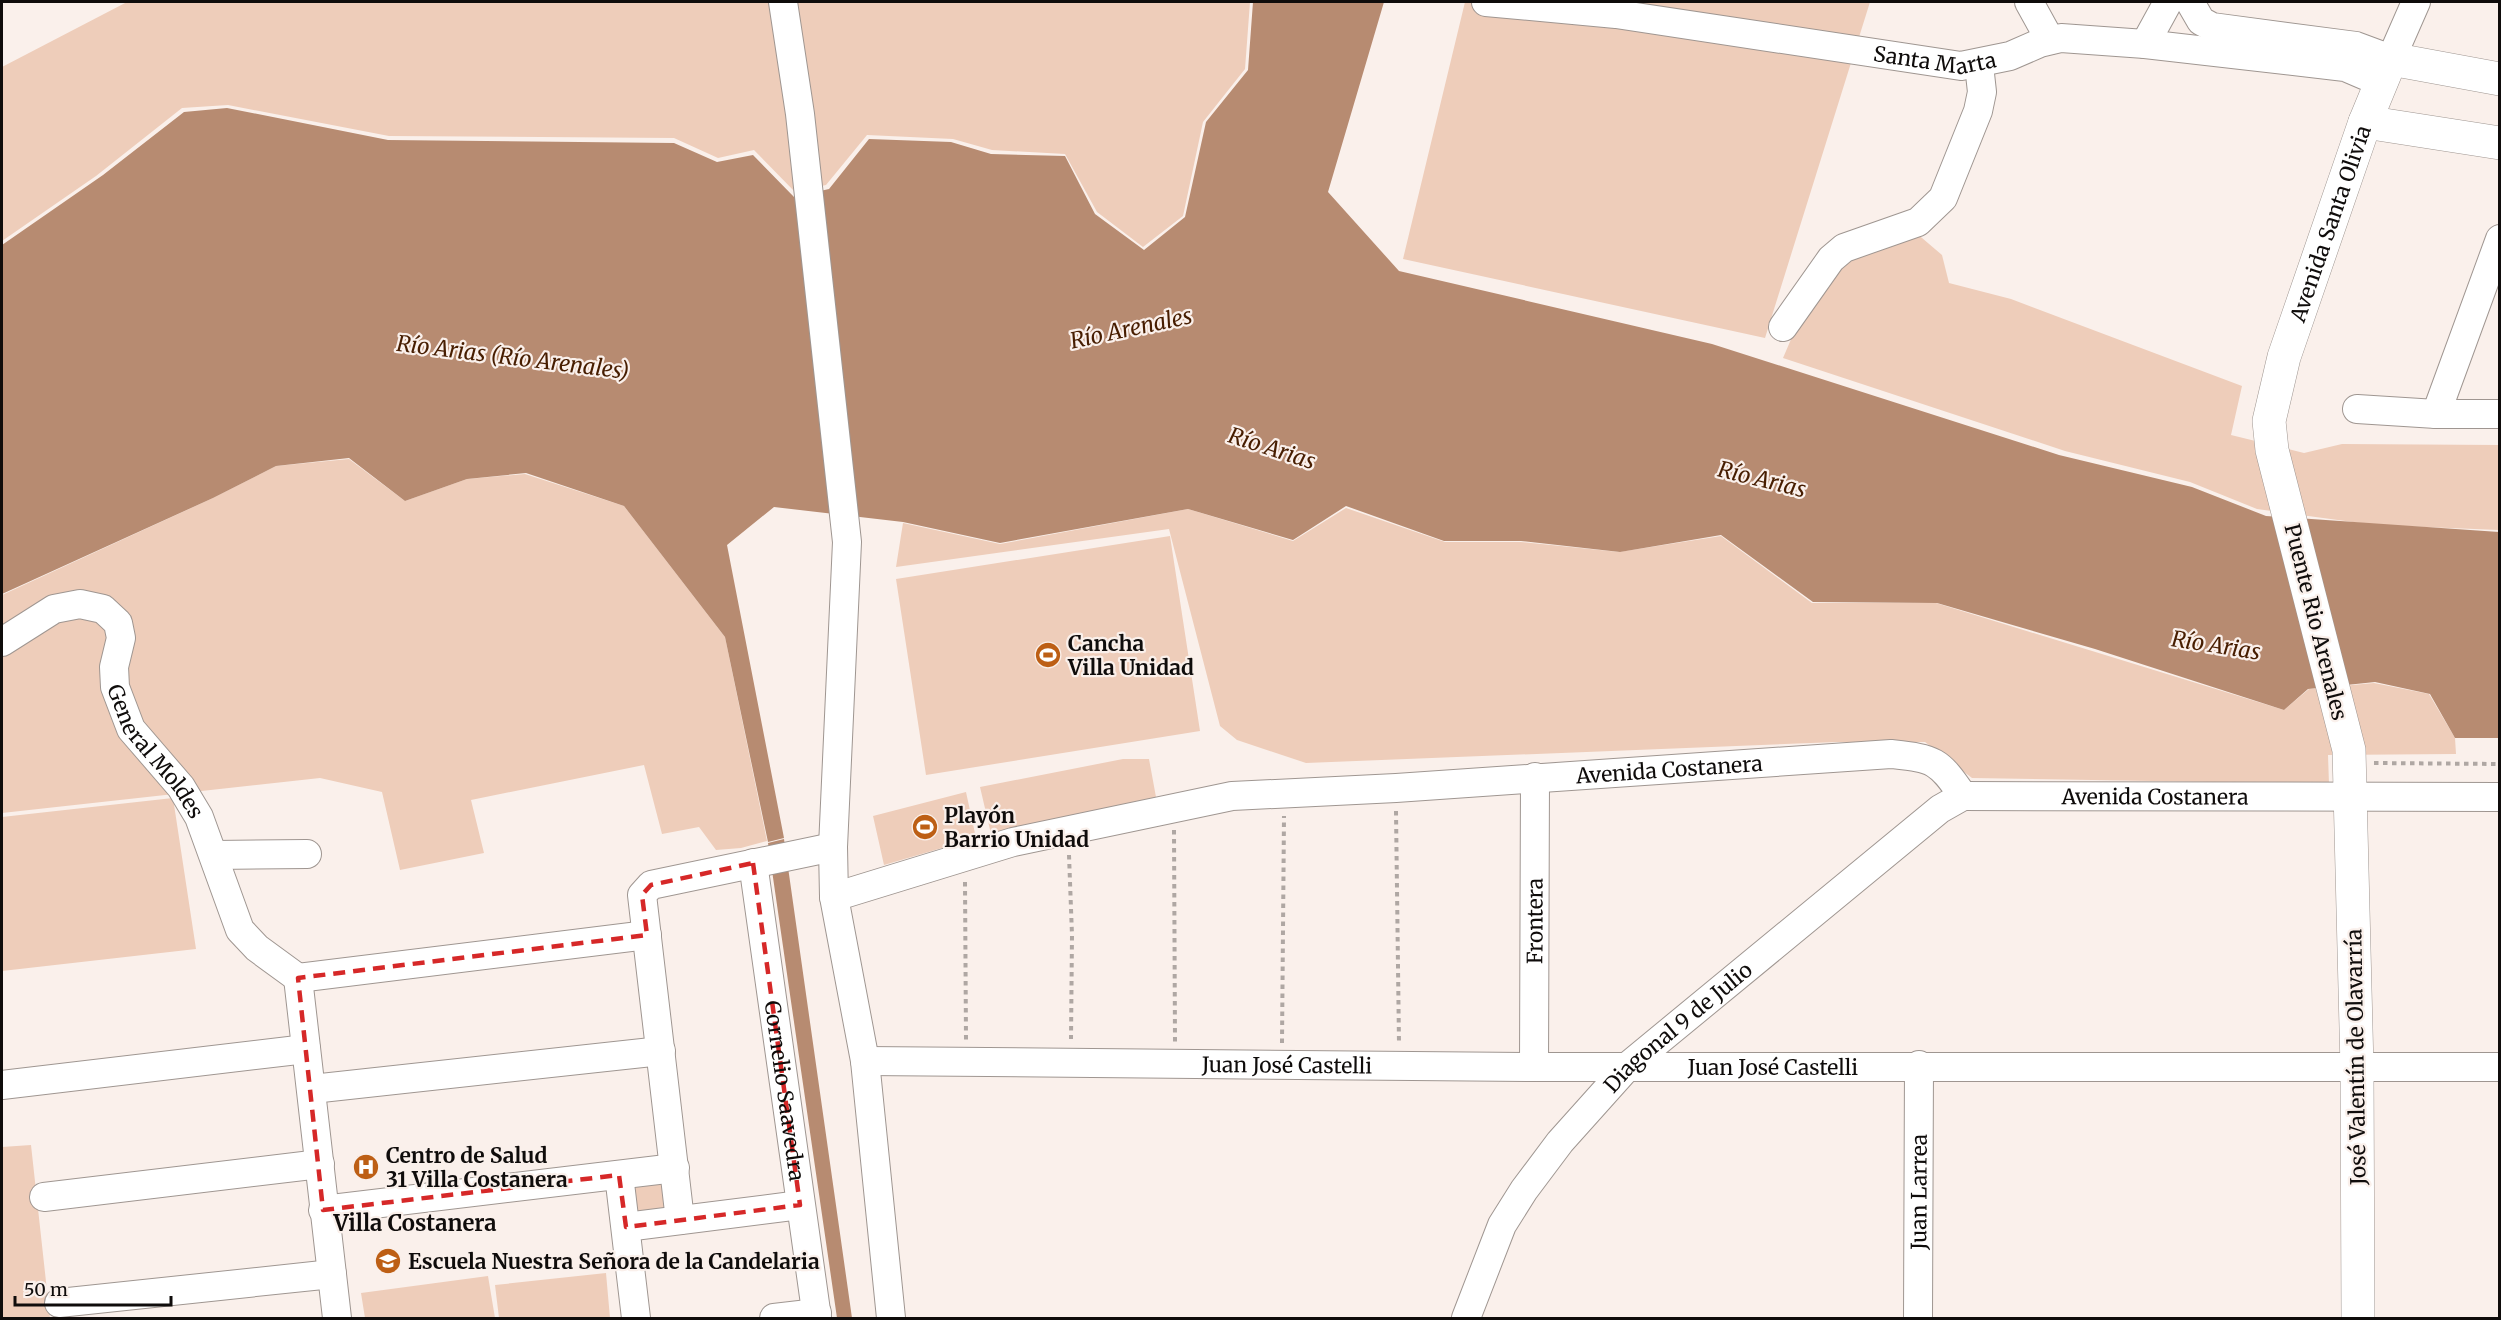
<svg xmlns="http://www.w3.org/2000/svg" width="2501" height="1320" viewBox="0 0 2501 1320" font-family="Merriweather,serif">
	<rect width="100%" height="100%" fill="#faf0eb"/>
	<path fill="#eecdba" d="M127 2H1250L1245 69 1203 122 1183 216 1143 247 1097 212 1065 154 992 150 953 139 867 135 826 185 795 192 754 150 718 158 674 138 389 136 228 105 182 108 96 176 2 241V67Z
		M1465 2H1870L1765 338 1403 259Z
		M1915 232 1942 255 1949 283 2011 299 2242 386 2231 435 2304 453 2342 444 2499 445V530L2375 525 2257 509 2190 482 2065 451 1783 358 1801 316 1842 261Z
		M349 459 405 501 467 479 525 474 624 506 725 637 767 841 741 848 716 850 699 827 662 834 644 765 471 800 484 853 400 870 382 792 320 778 2 813V595L213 498 276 466Z
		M1346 508 1445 542H1521L1619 552 1721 536 1812 603H1936L2284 710 2309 689 2374 683 2429 694 2455 738 2456 754 2328 755 2329 784 1972 778 1925 742H1837L1306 763 1237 740 1220 726 1169 529 896 567 903 523 1000 544 1188 509 1293 541Z
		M1170 536 1200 731 926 775 896 579Z
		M1123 759H1149L1156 797 1115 811 991 834 980 787Z
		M966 792 976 838 884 865 873 816Z
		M173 798 196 949 2 971V817Z
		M31 1145 50 1318H2V1147Z
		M663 1179 673 1211 635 1218 628 1185Z
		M606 1273 610 1318H499L495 1285Z
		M488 1276 495 1318H365L361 1293Z"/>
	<path fill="#b78b71" d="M1253 2H1384L1328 192 1399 271 1712 344 2059 455 2192 487 2266 516 2499 532V738H2455L2430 694 2375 682 2308 689 2284 710 2095 649 1937 603 1813 602 1721 535 1620 552 1521 541H1444L1346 506 1293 540 1188 509 1000 543 903 522 774 507 727 545 784 838 768 842 725 637 624 506 526 473 467 479 405 501 349 458 276 466 213 498 2 594V245L103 175 184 112 227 108 388 140 674 143 717 162 753 155 794 197 829 189 869 139 951 142 991 154 1065 156 1095 214 1144 250 1185 217 1206 122 1248 70Z
		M784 839 852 1318H837L768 843Z"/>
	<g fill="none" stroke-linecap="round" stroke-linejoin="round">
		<g stroke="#9f9691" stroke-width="30">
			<g id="minor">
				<path d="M783 2 800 114 847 542 833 847 834 897 865 1061 891 1318"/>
				<path id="s1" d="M1486 2 1616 14 1961 66 2010 56 2040 43 2061 38 2145 44 2345 67 2380 82"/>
				<path d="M2029 2 2050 40"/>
				<path d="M2190 2 2201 21 2212 27 2356 46 2391 59 2416 2"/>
				<path d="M2145 44 2168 2"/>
				<path d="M1783 327 1831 259 1844 248 1918 222 1943 198 1978 111 1982 92 1979 65"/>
				<path d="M2357 409 2436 414H2500"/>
				<path d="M2436 414 2500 239"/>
				<path id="s2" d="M2 642 54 609 80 604 103 609 118 623 121 638 114 667 115 687 131 729 181 787 199 817 240 930 257 948 298 978"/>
				<path id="s3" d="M1963 796 2500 797"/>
				<path d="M214 855 307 854"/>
				<path id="s4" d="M753 863 817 1318"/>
				<path id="s5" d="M834 897 1013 842 1232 796 1396 788 1891 754C1934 759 1938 759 1963 796"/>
				<path d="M298 978 647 935"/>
				<path d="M298 978 337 1318"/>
				<path id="s6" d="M865 1061 1534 1067H2500"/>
				<path id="s7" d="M1534 1067 1535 777"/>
				<path d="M2 1085 306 1049"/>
				<path d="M312 1089 661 1051"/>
				<path d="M619 1175 636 1318"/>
				<path d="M44 1197 320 1164"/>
				<path d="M323 1210 675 1168"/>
				<path d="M680 1220 642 895 651 885 833 847"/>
				<path d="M626 1227 800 1205"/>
				<path d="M59 1303 332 1274"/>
				<path d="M774 1318 817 1313"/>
				<path id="s8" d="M1466 1318 1502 1225 1524 1190 1560 1142 1629 1065 1940 809 1963 796"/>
				<path id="s9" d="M1918 1318 1919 1065"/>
			</g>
		</g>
		<g stroke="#9f9691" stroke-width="34">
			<g id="major">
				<path d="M2365 122 2500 143"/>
				<path id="s10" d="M2358 1318 2357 1068 2349 750 2272 450 2269 421 2284 357 2365 122 2391 59 2500 79"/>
			</g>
		</g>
		<path stroke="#afa7a3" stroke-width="4" stroke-dasharray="4.5 4.5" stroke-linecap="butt" d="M2374 763 2500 764
			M1396 811 1399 1044
			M1174 830 1175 1042
			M1069 855 1072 935 1071 1039
			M965 882 966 1040
			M1282 1043 1284 816"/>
		<use href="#minor" stroke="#fff" stroke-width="28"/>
		<use href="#major" stroke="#fff" stroke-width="33"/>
	</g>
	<path fill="none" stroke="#d62828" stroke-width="4.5" stroke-dasharray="12 8" stroke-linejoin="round" d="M753 863 800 1205 626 1227 619 1175 323 1210 298 978 647 935 642 895 651 885Z"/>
	<defs>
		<g id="stadium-disc" transform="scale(1.35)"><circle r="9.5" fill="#bd5f15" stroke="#faf0eb"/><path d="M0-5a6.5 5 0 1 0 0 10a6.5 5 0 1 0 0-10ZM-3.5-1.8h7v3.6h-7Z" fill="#fff"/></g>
		<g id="hospital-disc" transform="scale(1.35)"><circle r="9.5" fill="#bd5f15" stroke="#faf0eb"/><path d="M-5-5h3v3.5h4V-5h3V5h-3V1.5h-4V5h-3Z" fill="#fff"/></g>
		<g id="school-disc" transform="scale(1.35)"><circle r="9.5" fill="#bd5f15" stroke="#faf0eb"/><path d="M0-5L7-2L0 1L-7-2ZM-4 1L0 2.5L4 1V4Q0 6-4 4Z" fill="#fff"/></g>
	</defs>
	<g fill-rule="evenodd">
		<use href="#stadium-disc" x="1048" y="655"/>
		<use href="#stadium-disc" x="925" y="827"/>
		<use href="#hospital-disc" x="366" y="1167"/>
		<use href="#school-disc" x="388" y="1261"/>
	</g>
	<g text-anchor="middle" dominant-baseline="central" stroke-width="4.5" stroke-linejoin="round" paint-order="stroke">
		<g font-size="21" fill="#0f0c0b" stroke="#faf0eb">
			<text stroke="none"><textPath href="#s1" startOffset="453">Santa Marta</textPath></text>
			<text stroke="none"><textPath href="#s10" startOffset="1114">Avenida Santa Olivia</textPath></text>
			<text transform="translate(2316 622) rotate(76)">Puente Rio Arenales</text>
			<text stroke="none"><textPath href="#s2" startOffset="274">General Moldes</textPath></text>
			<text stroke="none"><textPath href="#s5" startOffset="849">Avenida Costanera</textPath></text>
			<text stroke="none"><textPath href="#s3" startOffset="192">Avenida Costanera</textPath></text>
			<text stroke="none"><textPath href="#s7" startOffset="146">Frontera</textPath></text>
			<text stroke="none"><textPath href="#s8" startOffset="366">Diagonal 9 de Julio</textPath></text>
			<text transform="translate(2356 1057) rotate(-91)">José Valentín de Olavarría</text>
			<text stroke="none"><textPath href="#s6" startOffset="422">Juan José Castelli</textPath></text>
			<text stroke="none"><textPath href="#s6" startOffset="908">Juan José Castelli</textPath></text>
			<text stroke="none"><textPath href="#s4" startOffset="230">Cornelio Saavedra</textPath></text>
			<text stroke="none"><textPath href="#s9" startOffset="126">Juan Larrea</textPath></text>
		</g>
		<g font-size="21" font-weight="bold" fill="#0f0c0b" stroke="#faf0eb" text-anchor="start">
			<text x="1068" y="643">Cancha<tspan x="1068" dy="24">Villa Unidad</tspan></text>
			<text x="944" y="815">Playón<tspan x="944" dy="24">Barrio Unidad</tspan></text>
			<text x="386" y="1155">Centro de Salud<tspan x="386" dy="24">31 Villa Costanera</tspan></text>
			<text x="408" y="1261">Escuela Nuestra Señora de la Candelaria</text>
		</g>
		<g font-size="22" font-style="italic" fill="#471d00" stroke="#faf0eb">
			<text transform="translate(1131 328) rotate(-12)">Río Arenales</text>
			<text transform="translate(513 357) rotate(7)">Río Arias (Río Arenales)</text>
			<text transform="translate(1272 448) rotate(18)">Río Arias</text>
			<text transform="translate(1762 479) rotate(14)">Río Arias</text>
			<text transform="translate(2216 645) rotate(9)">Río Arias</text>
		</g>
		<g font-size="22" font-weight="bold" fill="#0f0c0b" stroke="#faf0eb">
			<text x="415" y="1223">Villa Costanera</text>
		</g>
	</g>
	<rect width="2501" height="1320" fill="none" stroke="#0f0c0b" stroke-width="6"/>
	<path d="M15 1296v9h156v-9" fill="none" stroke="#0f0c0b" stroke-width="3"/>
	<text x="24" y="1296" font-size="18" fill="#0f0c0b" stroke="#faf0eb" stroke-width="4.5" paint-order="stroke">50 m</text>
</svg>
